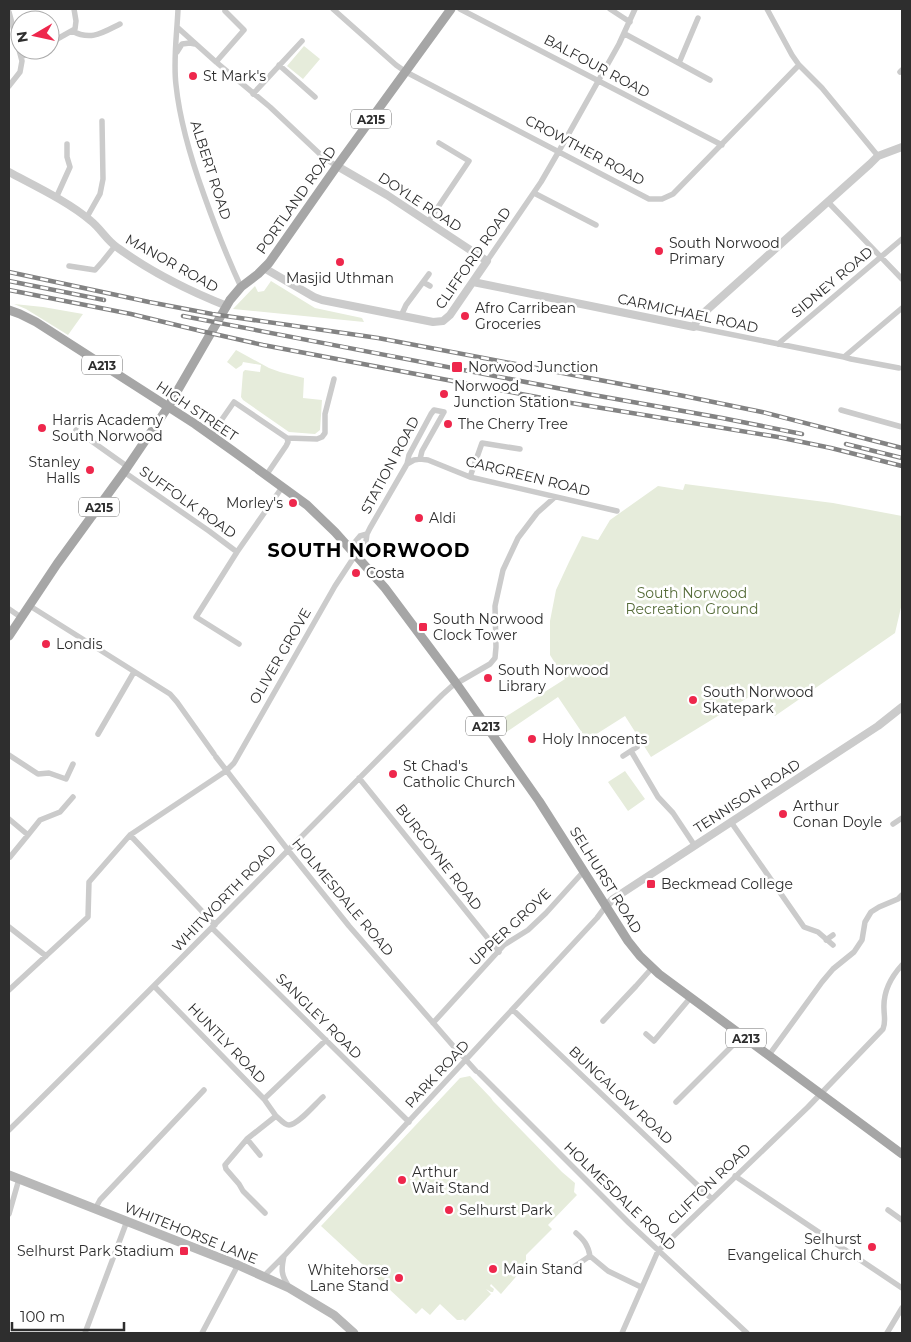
<svg xmlns="http://www.w3.org/2000/svg" width="911" height="1342" viewBox="0 0 911 1342" font-family="Montserrat,sans-serif">
	<rect width="100%" height="100%" fill="#fff"/>
	<path fill="#e6ecdb" d="M304 46 320 59 303 79 287 66Z
		M271 281 315 308 362 318 364 322 233 309 255 286 258 292 264 291Z
		M14 304 43 307 83 314 68 335 26 309Z
		M236 350 269 368 280 372 304 378 303 398 322 400 320 430 315 434 289 432 243 400 241 397 243 372 245 370 260 372 261 365 243 362 242 365 236 369 227 362Z
		M685 484 833 503 902 516V603L895 633 775 716 757 692 651 757 625 716 587 740 558 697 502 735 494 724 565 679 550 655V621L556 590 569 562 582 536 598 540 610 520 658 486 683 490Z
		M625 771 645 799 628 811 608 782Z
		M470 1076 491 1098 493 1101 562 1172 575 1183 574 1192 577 1195 548 1225 552 1229 526 1255V1265L501 1294 491 1284 490 1286 494 1289 493 1292H491L486 1289 491 1294 465 1321 463 1319 461 1320H457L440 1304 430 1315 422 1308 416 1314 321 1226 460 1078Z"/>
	<g fill="none" stroke-linecap="round" stroke-linejoin="round">
		<path stroke="#cbcbcb" stroke-width="5.5" d="M178 9C177 34 173 60 176 85 180 123 191 159 204 195 215 226 227 257 241 287
			M333 9 396 65 406 72 649 199H662L673 194 799 65
			M460 9 722 145
			M610 9 630 22
			M767 9 792 55 799 65 822 88 878 156
			M9 12 22 61 20 72 9 86
			M177 27 216 62 270 107 322 156 332 163 337 166
			M72 31C91 41 102 33 120 24
			M625 34 710 80
			M50 43 75 29 76 21 74 9
			M177 52 182 44 190 43 195 44
			M21 57 36 50
			M216 62 244 30 225 11
			M679 63 698 18
			M279 65 315 97
			M900 72 902 70
			M253 94 302 41
			M534 193 596 225
			M56 198 70 167 67 157V144
			M828 202 902 279
			M87 217 100 194 103 179 102 121
			M428 222 469 161 439 143
			M487 261 541 182 559 151 619 44 635 9
			M69 266 95 270 103 261 115 246
			M423 282 430 286
			M401 316 406 305 429 274
			M694 327 844 357 851 359 899 368
			M778 344 902 239
			M844 357 902 308
			M841 410 902 427
			M76 430 128 467
			M211 435 234 402 287 438
			M287 438 317 439 322 437 325 433V414L334 379
			M407 464 414 460 420 459 428 460 470 477 617 511
			M124 472 209 531 237 552
			M267 474 286 446 288 442 287 438
			M470 477 482 443 520 449
			M350 548 360 536 367 534
			M357 556 366 541 367 534 370 528 407 464 409 455 431 414 434 410 444 412 422 451 420 459
			M30 606 170 694 177 702 214 754
			M9 609 22 618
			M239 644 196 617 237 552 283 486
			M98 734 134 672
			M631 751 658 797 673 813 695 846
			M9 755 38 774 49 773 66 779 73 764
			M623 756 637 747
			M216 757 288 850 349 926 455 1048
			M359 778 499 952
			M9 819 28 835 10 857
			M731 822 804 927 818 932 833 945
			M893 824 902 818
			M28 835 40 820 60 812 73 797
			M215 925 130 835 226 771 234 763 335 586 356 554
			M9 927 46 956
			M212 928 409 1122
			M826 940 833 935
			M154 986 264 1099 326 1040
			M9 990 88 917 89 882 130 835
			M513 1010 712 1199
			M603 1021 636 986 652 968
			M433 1023 504 945 528 930 546 913 584 871
			M646 1034 654 1041 691 997
			M458 1051 476 1071
			M769 1055 822 982 833 969 854 952 862 940 865 922 871 912 879 907 898 899 902 895
			M479 1073 629 1223 747 1333
			M264 1099 276 1116 247 1139 225 1165 226 1169 239 1184 243 1191 265 1213
			M676 1102 742 1036
			M276 1116C280 1119 284 1125 289 1125 298 1125 316 1103 323 1097
			M9 1130C155 987 297 840 442 695L452 686 490 664 495 658 496 647 495 606 503 570 518 538 537 513 555 497
			M247 1139 260 1155
			M735 1176 902 1288
			M95 1209 100 1200 204 1090
			M888 1210 902 1220
			M9 1214 19 1179
			M576 1233C584 1240 588 1245 590 1256
			M284 1256C281 1270 281 1275 289 1287
			M575 1266 590 1256 608 1271 641 1287
			M263 1277 284 1256 597 918 606 906
			M85 1333 127 1221
			M202 1333 238 1265
			M622 1333 658 1251 808 1107 883 1029C886 1022 884 1016 884 1009 883 991 891 977 902 965
			M887 1333 902 1308"/>
		<path stroke="#cbcbcb" stroke-width="8" d="M9 172C35 186 69 202 91 221 101 229 107 241 118 248 151 272 189 291 227 306
			M264 268 314 297 322 300 433 322 443 321 450 315 487 261 387 195 337 166
			M473 282 694 327 698 318 870 164 878 156 902 147
			M606 906 613 899 878 726 902 707"/>
		<path stroke="#b8b8b8" stroke-width="9" d="M9 1175 238 1265 289 1288 334 1315 354 1333"/>
		<path stroke="#a6a6a6" stroke-width="9" d="M9 310 20 314 36 322 195 424 233 451 307 505 335 532 385 588 456 683 539 801 628 941 640 956 659 974 902 1154
			M9 636 57 564 124 472 168 407 230 300 241 287 258 274 269 263 337 166 451 9"/>
		<g stroke="#838383" stroke-width="4.5">
			<path id="rail" d="M9 272 149 302 212 314 378 338 684 396 762 412 902 448
				M9 281 104 300
				M9 290 131 314 201 331 263 345 553 400 778 437 831 448 902 466
				M183 316 588 394 722 418 802 434
				M846 444 902 458"/>
		</g>
		<use href="#rail" stroke="#fff" stroke-width="2.5" stroke-dasharray="8" stroke-linecap="butt"/>
	</g>
	<g fill="#ee274c" stroke="#fff" stroke-width="2">
		<circle cx="193" cy="76" r="5"/>
		<circle cx="659" cy="251" r="5"/>
		<circle cx="340" cy="262" r="5"/>
		<circle cx="465" cy="316" r="5"/>
		<rect x="451" y="361" width="12" height="12" rx="2.5"/>
		<circle cx="444" cy="394" r="5"/>
		<circle cx="448" cy="424" r="5"/>
		<circle cx="42" cy="428" r="5"/>
		<circle cx="90" cy="470" r="5"/>
		<circle cx="293" cy="503" r="5"/>
		<circle cx="419" cy="518" r="5"/>
		<circle cx="356" cy="573" r="5"/>
		<rect x="418" y="622" width="10" height="10" rx="2.5"/>
		<circle cx="46" cy="644" r="5"/>
		<circle cx="488" cy="678" r="5"/>
		<circle cx="693" cy="700" r="5"/>
		<circle cx="532" cy="739" r="5"/>
		<circle cx="393" cy="774" r="5"/>
		<circle cx="783" cy="814" r="5"/>
		<rect x="646" y="879" width="10" height="10" rx="2.5"/>
		<circle cx="402" cy="1180" r="5"/>
		<circle cx="449" cy="1210" r="5"/>
		<circle cx="872" cy="1247" r="5"/>
		<rect x="179" y="1246" width="10" height="10" rx="2.5"/>
		<circle cx="493" cy="1269" r="5"/>
		<circle cx="399" cy="1278" r="5"/>
	</g>
	<g text-anchor="middle" dominant-baseline="central" stroke-width="5" stroke-linejoin="round" paint-order="stroke">
		<g fill="#fff" stroke="#6d6d6d" stroke-width="1">
			<rect x="351" y="109.5" width="40" height="19" rx="4"/>
			<rect x="82" y="355.5" width="40" height="19" rx="4"/>
			<rect x="79" y="497.5" width="40" height="19" rx="4"/>
			<rect x="466" y="716.5" width="40" height="19" rx="4"/>
			<rect x="726" y="1028.5" width="40" height="19" rx="4"/>
		</g>
		<g font-size="12" font-weight="bold" fill="#2e2e2e">
			<text x="371" y="119">A215</text>
			<text x="102" y="365">A213</text>
			<text x="99" y="507">A215</text>
			<text x="486" y="726">A213</text>
			<text x="746" y="1038">A213</text>
		</g>
		<g font-size="14" fill="#2e2e2e" stroke="#fff">
			<text transform="translate(597 66) rotate(28)">BALFOUR ROAD</text>
			<text transform="translate(585 150) rotate(28)">CROWTHER ROAD</text>
			<text transform="translate(211 170) rotate(72)">ALBERT ROAD</text>
			<text transform="translate(296 200) rotate(-55)">PORTLAND ROAD</text>
			<text transform="translate(420 202) rotate(33)">DOYLE ROAD</text>
			<text transform="translate(473 258) rotate(-55)">CLIFFORD ROAD</text>
			<text transform="translate(172 263) rotate(29)">MANOR ROAD</text>
			<text transform="translate(832 282) rotate(-40)">SIDNEY ROAD</text>
			<text transform="translate(688 313) rotate(12)">CARMICHAEL ROAD</text>
			<text transform="translate(197 411) rotate(34)">HIGH STREET</text>
			<text transform="translate(390 465) rotate(-62)">STATION ROAD</text>
			<text transform="translate(528 476) rotate(14)">CARGREEN ROAD</text>
			<text transform="translate(188 502) rotate(35)">SUFFOLK ROAD</text>
			<text transform="translate(280 656) rotate(-60)">OLIVER GROVE</text>
			<text transform="translate(747 796) rotate(-33)">TENNISON ROAD</text>
			<text transform="translate(439 857) rotate(52)">BURGOYNE ROAD</text>
			<text transform="translate(606 880) rotate(58)">SELHURST ROAD</text>
			<text transform="translate(343 897) rotate(50)">HOLMESDALE ROAD</text>
			<text transform="translate(224 898) rotate(-46)">WHITWORTH ROAD</text>
			<text transform="translate(510 927) rotate(-43)">UPPER GROVE</text>
			<text transform="translate(319 1016) rotate(45)">SANGLEY ROAD</text>
			<text transform="translate(227 1043) rotate(46)">HUNTLY ROAD</text>
			<text transform="translate(437 1074) rotate(-47)">PARK ROAD</text>
			<text transform="translate(621 1095) rotate(43)">BUNGALOW ROAD</text>
			<text transform="translate(709 1184) rotate(-44)">CLIFTON ROAD</text>
			<text transform="translate(620 1196) rotate(44)">HOLMESDALE ROAD</text>
			<text transform="translate(191 1233) rotate(22)">WHITEHORSE LANE</text>
		</g>
		<g font-size="14" fill="#2e2e2e" stroke="#fff" text-anchor="start">
			<text x="203" y="76">St Mark's</text>
			<text x="669" y="243">South Norwood<tspan x="669" dy="16">Primary</tspan></text>
			<text x="340" y="278" text-anchor="middle">Masjid Uthman</text>
			<text x="475" y="308">Afro Carribean<tspan x="475" dy="16">Groceries</tspan></text>
			<text x="468" y="367">Norwood Junction</text>
			<text x="454" y="386">Norwood<tspan x="454" dy="16">Junction Station</tspan></text>
			<text x="52" y="420">Harris Academy<tspan x="52" dy="16">South Norwood</tspan></text>
			<text x="458" y="424">The Cherry Tree</text>
			<text x="80" y="462" text-anchor="end">Stanley<tspan x="80" dy="16">Halls</tspan></text>
			<text x="283" y="503" text-anchor="end">Morley's</text>
			<text x="429" y="518">Aldi</text>
			<text x="366" y="573">Costa</text>
			<text x="433" y="619">South Norwood<tspan x="433" dy="16">Clock Tower</tspan></text>
			<text x="56" y="644">Londis</text>
			<text x="498" y="670">South Norwood<tspan x="498" dy="16">Library</tspan></text>
			<text x="703" y="692">South Norwood<tspan x="703" dy="16">Skatepark</tspan></text>
			<text x="542" y="739">Holy Innocents</text>
			<text x="403" y="766">St Chad's<tspan x="403" dy="16">Catholic Church</tspan></text>
			<text x="793" y="806">Arthur<tspan x="793" dy="16">Conan Doyle</tspan></text>
			<text x="661" y="884">Beckmead College</text>
			<text x="412" y="1172">Arthur<tspan x="412" dy="16">Wait Stand</tspan></text>
			<text x="459" y="1210">Selhurst Park</text>
			<text x="862" y="1239" text-anchor="end">Selhurst<tspan x="862" dy="16">Evangelical Church</tspan></text>
			<text x="174" y="1251" text-anchor="end">Selhurst Park Stadium</text>
			<text x="503" y="1269">Main Stand</text>
			<text x="389" y="1270" text-anchor="end">Whitehorse<tspan x="389" dy="16">Lane Stand</tspan></text>
		</g>
		<g font-size="14" fill="#566c39" stroke="#fff">
			<text x="692" y="593">South Norwood<tspan x="692" dy="16">Recreation Ground</tspan></text>
		</g>
		<g font-size="19" font-weight="bold" letter-spacing="1" fill="#000" stroke="#fff">
			<text x="369" y="550">SOUTH NORWOOD</text>
		</g>
	</g>
	<rect width="911" height="1342" fill="none" stroke="#2e2e2e" stroke-width="20"/>
	<g transform="translate(35 35) rotate(261)"><circle r="24" fill="#ffffff" stroke="#ababab"/>
	<path d="M0-4L9 19L0 12L-9 19Z" fill="#ee274c"/>
	<text y="-8" font-size="14" font-weight="bold" text-anchor="middle" fill="#2e2e2e">N</text>
	</g>
	<path d="M12 1322v8h112v-8" fill="none" stroke="#2e2e2e" stroke-width="2.5"/>
	<text x="20" y="1322" font-size="15" fill="#2e2e2e" stroke="#ffffff" stroke-width="4" paint-order="stroke">100 m</text>
</svg>
